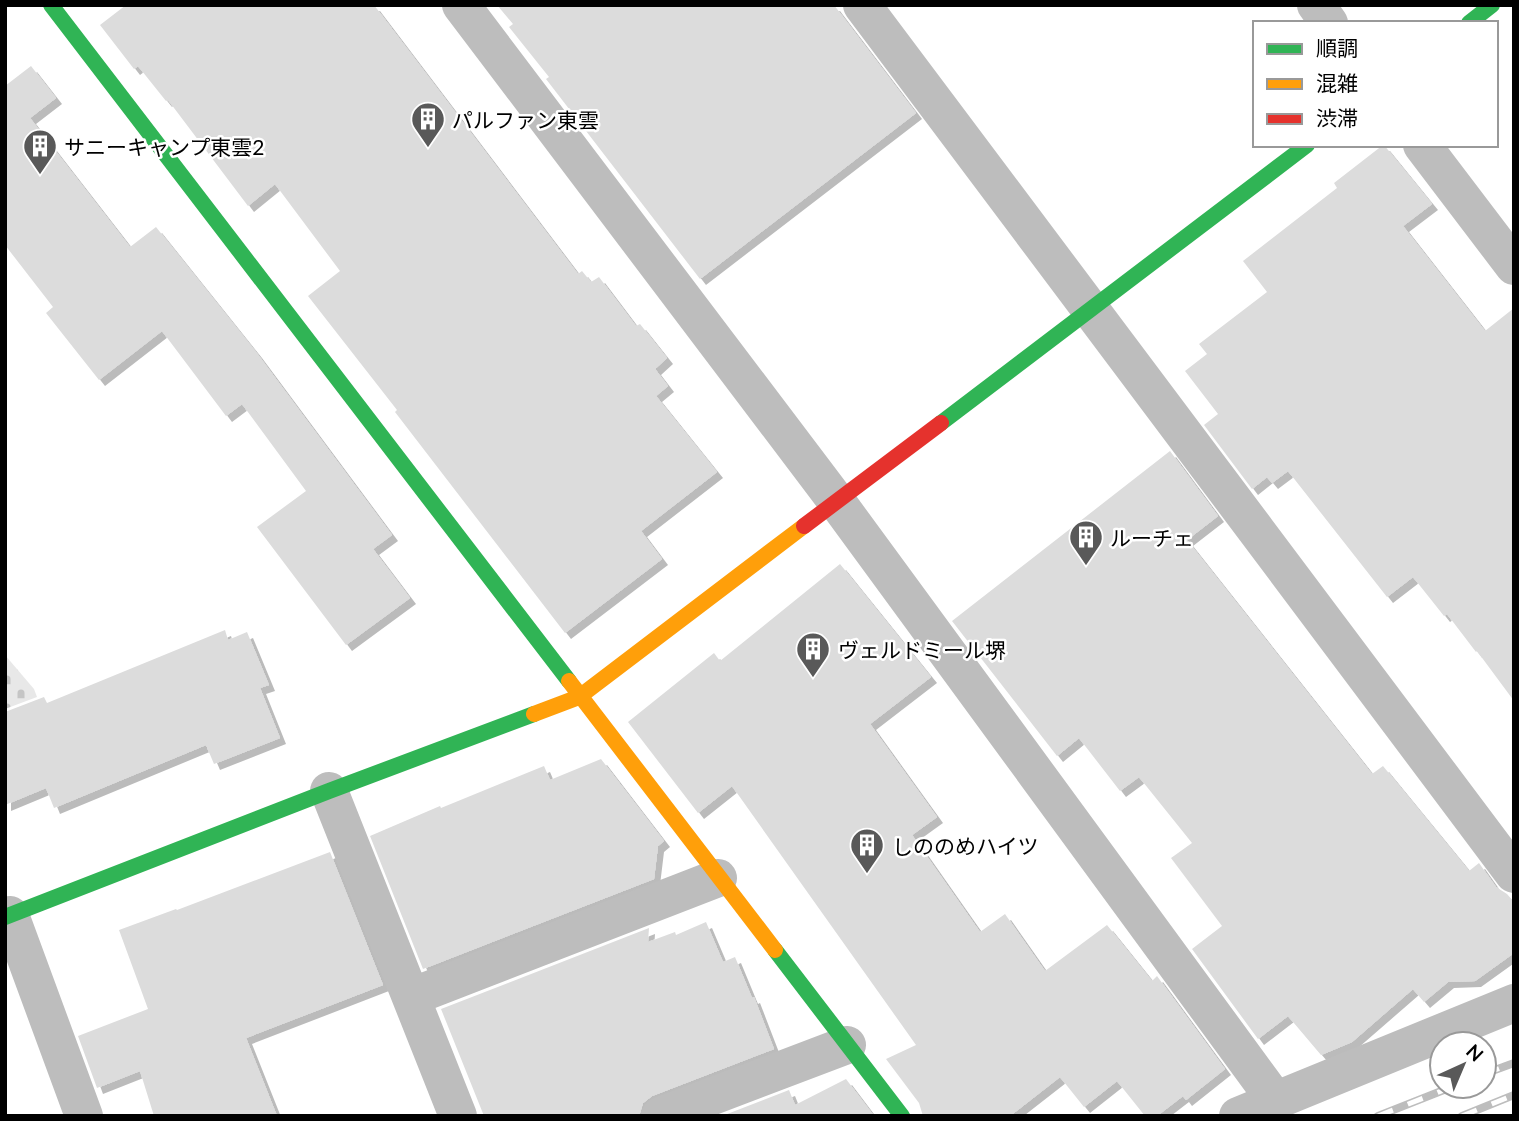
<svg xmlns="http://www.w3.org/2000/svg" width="1519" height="1121" viewBox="0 0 1519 1121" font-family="Lato,'Noto Sans JP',sans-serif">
	<defs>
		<pattern id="cemetery-stones" width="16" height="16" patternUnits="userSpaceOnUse" patternTransform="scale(1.75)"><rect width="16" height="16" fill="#e8e8e8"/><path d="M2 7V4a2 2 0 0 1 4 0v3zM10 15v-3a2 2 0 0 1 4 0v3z" fill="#c5c5c5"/></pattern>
		<filter id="shadow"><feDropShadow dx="6" dy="6" stdDeviation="0" flood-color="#0004"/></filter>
	</defs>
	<rect width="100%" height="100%" fill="#fff"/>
	<path fill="url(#cemetery-stones)" d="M5 655 34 689 37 697 5 709Z"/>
	<path fill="#dcdcdc" filter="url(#shadow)" d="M126 5H374L578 274 582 271 591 282 599 277 636 326 640 324 667 358 655 369 668 386 656 396 717 472 641 531 662 559 565 633 395 412 397 410 308 296 340 271 275 184 248 206 168 100 166 101 138 66 134 69 100 25Z
		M497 5H834L916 113 700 279 546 79 549 77 509 27 513 24Z
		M31 66 56 98 30 118 130 247 156 227 256 352 392 535 373 549 410 598 346 645 257 527 306 491 242 404 226 416 162 331 99 380 46 313 53 307 5 245V86Z
		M1383 145H1384L1432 204 1403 226 1485 331 1514 308V701L1477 651 1476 652 1447 614 1444 616 1413 577 1387 597 1288 471 1272 483 1267 477 1252 489 1204 425 1218 414 1185 371 1207 354 1199 344 1267 292 1243 261 1337 188 1334 183Z
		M1170 451 1218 516 1187 540 1372 774 1383 766 1469 871 1479 863 1496 887 1507 894 1514 902V953L1475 981 1448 982 1424 1002 1413 989 1352 1042 1321 1055 1288 1016 1258 1039 1192 949 1222 926 1171 858 1192 843 1139 777 1120 791 1079 738 1057 756 952 621Z
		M840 564 931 677 870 724 937 817 912 835 980 932 1005 914 1045 971 1107 925 1152 981 1157 976 1225 1069 1186 1100 1183 1096 1157 1116H1145L1117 1081 1084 1107 1060 1077 1010 1116H923L919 1103 886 1059 916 1045 732 786 698 813 628 722 714 653 720 661Z
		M225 630 228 640 247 632 269 685 260 688 280 738 214 764 206 745 54 808 46 788 5 805V712L44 697 47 703Z
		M601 759 664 841 658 846 654 879 423 969 370 836 440 806 441 808 544 766 550 780Z
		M330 852 383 985 246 1038 277 1116H154L140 1071 97 1088 78 1036 148 1009 119 930 176 909 177 910Z
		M706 922 723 962 735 957 752 998 754 997 774 1049 652 1096 643 1103 639 1116H484L441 1009 649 928 648 942 675 932 676 935Z
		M846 1079 874 1116H722L789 1090 795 1105Z"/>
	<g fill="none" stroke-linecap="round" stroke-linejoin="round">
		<path stroke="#bdbdbd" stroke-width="38" d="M461 5 837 502 1276 1101
			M862 5 1514 874
			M1316 5 1329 23
			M1422 145 1514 266
			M329 791 458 1116
			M10 915 84 1116
			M411 997 718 878
			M660 1116 847 1045
			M1238 1116 1514 1003"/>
		<path stroke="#30b455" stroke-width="16" d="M51 5 569 681
			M1469 23 1492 5
			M941 423 1307 145
			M5 917 329 791 534 714
			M775 950 902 1116"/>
		<path stroke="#ff9f0a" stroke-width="16" d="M569 681 775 950
			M534 714 579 697 804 526"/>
		<path stroke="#e5322d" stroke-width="16" d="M804 526 941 423"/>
		<g stroke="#bdbdbd" stroke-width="8">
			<path id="rail" d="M1484 1074 1514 1063
				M1378 1116 1454 1086
				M1462 1116 1514 1095"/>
		</g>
		<use href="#rail" stroke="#fff" stroke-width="5" stroke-dasharray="16" stroke-linecap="butt"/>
	</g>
	<defs>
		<g id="building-pin" transform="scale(1.75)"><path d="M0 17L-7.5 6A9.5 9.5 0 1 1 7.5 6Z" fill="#595959" stroke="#fff"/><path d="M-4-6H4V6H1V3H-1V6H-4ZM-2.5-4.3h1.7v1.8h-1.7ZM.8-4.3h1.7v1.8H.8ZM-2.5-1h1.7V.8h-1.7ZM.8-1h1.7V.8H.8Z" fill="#fff"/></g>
	</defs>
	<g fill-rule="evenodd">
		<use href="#building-pin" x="428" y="119"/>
		<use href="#building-pin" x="40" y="146"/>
		<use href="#building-pin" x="1086" y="537"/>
		<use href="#building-pin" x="813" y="649"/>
		<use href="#building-pin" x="867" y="845"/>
	</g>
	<g text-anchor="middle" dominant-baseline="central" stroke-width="5" stroke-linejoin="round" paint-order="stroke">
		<g font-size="21" fill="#000" stroke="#fff" text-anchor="start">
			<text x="452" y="119">パルファン東雲</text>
			<text x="64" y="146">サニーキャンプ東雲2</text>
			<text x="1110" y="537">ルーチェ</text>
			<text x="838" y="649">ヴェルドミール堺</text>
			<text x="892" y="845">しののめハイツ</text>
		</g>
	</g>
	<rect width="1519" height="1121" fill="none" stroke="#000000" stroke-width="14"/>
	<rect x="1253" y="21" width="245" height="126" fill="#ffffff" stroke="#999999" stroke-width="2"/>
	<rect x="1267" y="44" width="35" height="10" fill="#30b455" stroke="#999999" stroke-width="2"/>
	<text x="1316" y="56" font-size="21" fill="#000000">順調</text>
	<rect x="1267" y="79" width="35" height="10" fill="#ff9f0a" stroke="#999999" stroke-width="2"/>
	<text x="1316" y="91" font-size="21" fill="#000000">混雑</text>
	<rect x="1267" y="114" width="35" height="10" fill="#e5322d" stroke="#999999" stroke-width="2"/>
	<text x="1316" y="126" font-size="21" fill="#000000">渋滞</text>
	<g transform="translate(1463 1065) rotate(44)"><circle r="33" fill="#ffffff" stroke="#999999" stroke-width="2"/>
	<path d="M0-5L12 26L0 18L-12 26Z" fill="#595959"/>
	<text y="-10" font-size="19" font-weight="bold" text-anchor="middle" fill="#000000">N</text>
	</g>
</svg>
